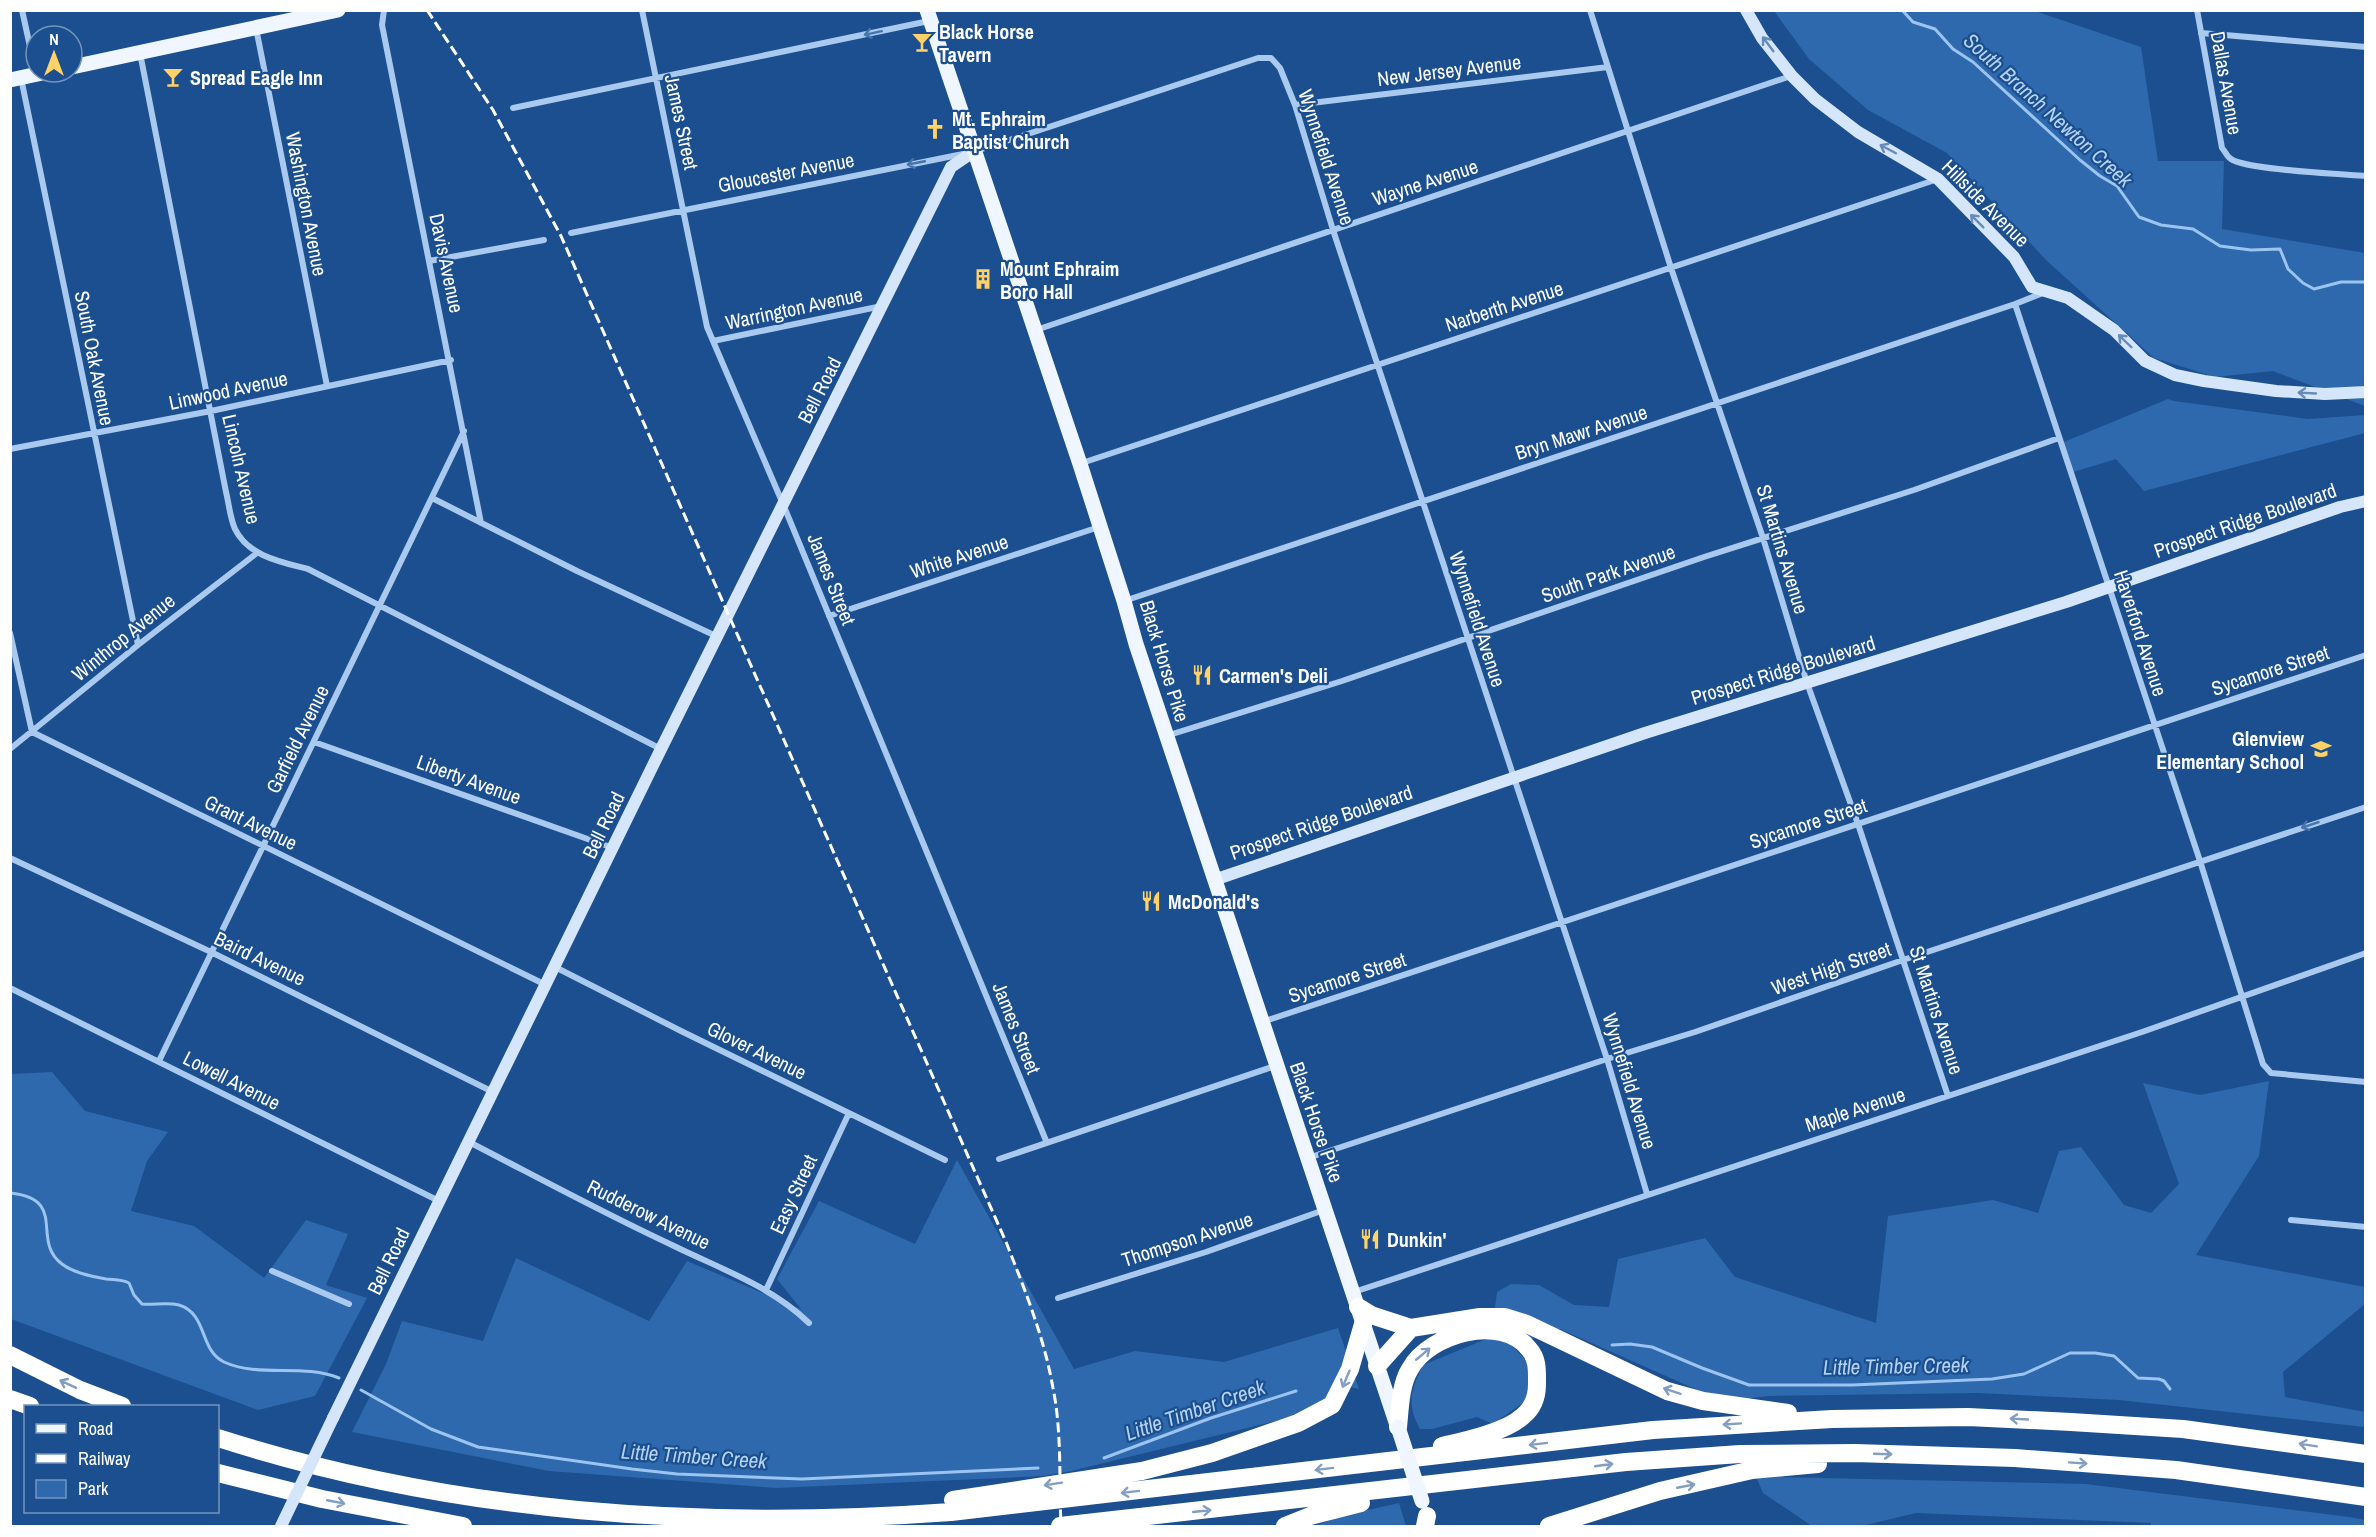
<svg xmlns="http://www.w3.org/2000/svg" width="2376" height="1537" viewBox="0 0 2376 1537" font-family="'Archivo Narrow',sans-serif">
	<rect width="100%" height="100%" fill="#1b4f8f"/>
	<path fill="#2e69ad" d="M1774 11H2035L2141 47 2158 161H2224L2222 229 2365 253V406L2273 371 2215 377 2154 358 2046 260 1947 153 1868 110 1809 59Z
		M2168 399 2174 401 2308 419 2365 415V433L2144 491 2116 459 2070 473 2059 444Z
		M52 1072 85 1111 168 1132 147 1161 131 1211 194 1226 264 1278 306 1220 348 1234 326 1285 367 1298 315 1396 258 1410 11 1319V1074Z
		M2269 1081 2259 1156 2196 1255 2365 1287V1304L2283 1372 2285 1397 2365 1412V1427L2119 1400 1978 1393 1769 1396 1722 1401 1560 1329 1512 1346 1532 1366 1534 1395 1493 1424 1477 1417 1432 1429H1420C1406 1404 1411 1390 1423 1365L1491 1337 1497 1292 1511 1284 1539 1285 1574 1305 1609 1307 1618 1259 1705 1238 1735 1277 1876 1323 1888 1216 1993 1200 2038 1213 2059 1151 2081 1147 2124 1205 2151 1213 2179 1184 2143 1083 2200 1095Z
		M957 1160 1074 1369 1135 1351 1224 1362 1338 1328 1359 1389 1342 1385 1313 1412 1071 1471 1043 1476 777 1488 549 1471 352 1432 386 1364 402 1321 483 1341 516 1258 649 1321 687 1261 801 1309 777 1279 819 1201 915 1244Z
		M1776 1477 2086 1484 2349 1517 2365 1520V1526H2151V1523L1916 1513 1862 1526H1812L1763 1493 1757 1479Z
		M1399 1503 1406 1526H1315L1341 1516Z"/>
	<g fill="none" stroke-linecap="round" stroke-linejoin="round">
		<path stroke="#9cc4f0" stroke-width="3" d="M1902 10 1913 22 1935 29 1953 49 1973 62 2080 160 2100 176 2117 186 2139 217 2161 225 2193 229 2220 246 2251 250 2280 249 2288 269 2303 283 2314 289 2341 282H2366
			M10 1193C69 1199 30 1240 62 1264 72 1272 93 1277 106 1279 114 1280 121 1279 129 1283L134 1295 142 1304C154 1305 168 1302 179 1305 208 1314 199 1350 224 1362 259 1378 303 1363 339 1378
			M1612 1345 1630 1344 1652 1347 1702 1368 1749 1385H1852L1992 1379 2024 1374 2070 1353H2095L2114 1356 2138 1378 2159 1379 2164 1381 2170 1389
			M361 1390 431 1429 478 1447 632 1469 677 1474 802 1479 1038 1468
			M1104 1458 1211 1418 1296 1391"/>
		<path stroke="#a9c9ee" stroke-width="6" d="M22 10 36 74
			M384 10 382 25 481 523
			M642 10 707 327 783 504 1047 1143
			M1590 10 1671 268 1763 538 1807 683 1858 824 1948 1096
			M2197 10 2222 148C2225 151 2227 157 2231 159 2246 170 2342 174 2366 176
			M256 28 327 386
			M2201 33 2366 47
			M140 53 226 492C229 504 230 518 235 529 248 556 281 562 308 569L661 749
			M21 78 138 645
			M1295 105 1608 67
			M513 108 929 21
			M976 151 1258 58H1271L1280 68 1295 105 1333 230 1607 1059 1647 1194
			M571 233 963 154
			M429 261 544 240
			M2015 304 2200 861 2263 1064 2271 1073 2366 1082
			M1036 330 1791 76
			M713 341 882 306
			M10 449 211 411 451 360
			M1082 463 1938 179
			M432 498 577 571 716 636
			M1124 601 2015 304 2043 293
			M829 616 1099 527
			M10 633 32 732 546 985
			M1166 736 1342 681 1704 557 1914 490 2059 438
			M314 742 613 848
			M10 749 138 645 257 553
			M10 858 211 952 493 1092
			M555 967 683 1032 945 1160
			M10 988 439 1201
			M1262 1022 2366 655
			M159 1061 464 431
			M469 1142C537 1177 605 1214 674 1246 721 1269 771 1286 809 1323
			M1308 1158 1607 1059 1695 1032 1903 960 2366 807
			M999 1159 1275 1066
			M2291 1220 2366 1227
			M272 1271 349 1304
			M766 1290 849 1113
			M1354 1292 2142 1032 2366 953
			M1058 1298 1206 1252 1324 1210"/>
		<path stroke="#d6e6fa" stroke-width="12" d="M1746 10 1762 38 1792 76 1815 99 1858 132 1938 179 2014 257 2032 287 2068 298 2114 330 2145 361 2175 375 2204 381 2276 391 2325 394 2366 392
			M1214 880 1645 733 2066 602 2340 507 2366 501
			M333 1418 661 749 951 167 973 152"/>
		<path stroke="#f0f6ff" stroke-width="15" d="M927 10 1080 464 1124 601 1136 644 1397 1425
			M72 67 338 10
			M10 80 47 72"/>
		<path stroke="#fff" stroke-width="18" d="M1358 1307 1371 1315 1411 1328 1480 1317H1505L1527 1324 1667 1391 1703 1401 1788 1413
			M10 1355 80 1390 122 1406
			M1377 1366 1411 1328
			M10 1399 30 1406
			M1398 1427C1400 1409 1400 1385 1410 1369 1429 1334 1501 1313 1529 1349 1538 1359 1537 1371 1537 1384 1537 1396 1533 1408 1523 1416 1506 1432 1464 1441 1442 1446
			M218 1438C456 1514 702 1530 951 1512L1653 1430 1832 1419 1968 1417 2071 1422 2183 1429 2366 1454
			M218 1473 322 1499 463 1526
			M953 1500 1142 1471 1212 1453 1298 1423 1332 1405 1350 1369 1363 1324
			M1060 1526 1626 1462 1740 1454 1855 1453 2015 1458 2176 1470 2366 1497
			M1285 1526 1310 1516 1361 1503
			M1425 1526 1427 1516
			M1549 1526 1660 1491 1752 1470 1818 1464"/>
		<path stroke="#fff" stroke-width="3" stroke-dasharray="10 4.5" stroke-linecap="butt" d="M427 10 493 110 561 236 1006 1242C1025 1290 1044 1337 1053 1388 1062 1432 1059 1481 1061 1526"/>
		<path stroke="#d6e6fa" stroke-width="12" d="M281 1526 333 1418"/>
		<path stroke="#f0f6ff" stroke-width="15" d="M1398 1427 1422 1501"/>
	</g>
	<defs><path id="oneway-shaft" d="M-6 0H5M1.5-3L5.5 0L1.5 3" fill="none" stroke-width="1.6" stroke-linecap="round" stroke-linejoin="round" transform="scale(1.5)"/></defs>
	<g stroke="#4674ac">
		<use href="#oneway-shaft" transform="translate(873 33) rotate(168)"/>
		<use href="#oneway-shaft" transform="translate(916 163) rotate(169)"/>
		<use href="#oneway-shaft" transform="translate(2310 825) rotate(162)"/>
	</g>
	<g stroke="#668bba">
		<use href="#oneway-shaft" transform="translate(1768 44) rotate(-127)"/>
		<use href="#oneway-shaft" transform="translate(1888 149) rotate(-152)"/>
		<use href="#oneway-shaft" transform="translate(1977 221) rotate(-135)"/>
		<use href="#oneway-shaft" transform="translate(2125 341) rotate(-136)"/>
		<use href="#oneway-shaft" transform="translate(2307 393) rotate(-177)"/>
	</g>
	<g stroke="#829ec1">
		<use href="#oneway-shaft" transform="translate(1423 1354) rotate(-40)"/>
		<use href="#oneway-shaft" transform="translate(1346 1379) rotate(113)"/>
		<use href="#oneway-shaft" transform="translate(68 1384) rotate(-155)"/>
		<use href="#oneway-shaft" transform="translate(1672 1391) rotate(-161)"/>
		<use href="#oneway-shaft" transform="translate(2019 1419) rotate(-177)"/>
		<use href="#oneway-shaft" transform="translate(1732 1424) rotate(176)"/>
		<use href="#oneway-shaft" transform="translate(1538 1444) rotate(173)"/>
		<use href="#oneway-shaft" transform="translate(2308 1445) rotate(-171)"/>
		<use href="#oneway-shaft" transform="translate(1883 1454) rotate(2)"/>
		<use href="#oneway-shaft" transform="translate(2078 1463) rotate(4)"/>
		<use href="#oneway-shaft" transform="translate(1604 1465) rotate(-8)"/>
		<use href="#oneway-shaft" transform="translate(1324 1469) rotate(173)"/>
		<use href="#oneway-shaft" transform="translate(1053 1484) rotate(171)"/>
		<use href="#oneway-shaft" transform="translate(1686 1486) rotate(-11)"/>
		<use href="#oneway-shaft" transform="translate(1130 1492) rotate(173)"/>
		<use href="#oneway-shaft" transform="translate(336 1502) rotate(11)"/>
		<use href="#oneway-shaft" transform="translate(1202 1511) rotate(-6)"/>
	</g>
	<defs>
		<g id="bar-bare" transform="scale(1.62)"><path d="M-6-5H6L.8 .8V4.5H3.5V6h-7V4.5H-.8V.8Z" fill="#ffd166" stroke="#1b4f8f" stroke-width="2.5" paint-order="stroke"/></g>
		<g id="church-bare" transform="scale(1.62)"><path d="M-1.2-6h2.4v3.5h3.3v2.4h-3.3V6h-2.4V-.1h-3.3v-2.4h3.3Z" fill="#ffd166" stroke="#1b4f8f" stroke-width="2.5" paint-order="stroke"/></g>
		<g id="building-bare" transform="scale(1.62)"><path d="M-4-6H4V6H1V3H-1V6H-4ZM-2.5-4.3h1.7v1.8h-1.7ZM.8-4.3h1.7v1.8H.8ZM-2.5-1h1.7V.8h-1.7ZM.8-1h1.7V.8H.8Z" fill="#ffd166" stroke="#1b4f8f" stroke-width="2.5" paint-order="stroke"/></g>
		<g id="restaurant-bare" transform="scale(1.62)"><path d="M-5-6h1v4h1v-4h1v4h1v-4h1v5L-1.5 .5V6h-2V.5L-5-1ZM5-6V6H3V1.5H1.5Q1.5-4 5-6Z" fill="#ffd166" stroke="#1b4f8f" stroke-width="2.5" paint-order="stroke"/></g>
		<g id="school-bare" transform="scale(1.62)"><path d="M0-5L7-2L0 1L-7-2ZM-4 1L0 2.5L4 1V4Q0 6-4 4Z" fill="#ffd166" stroke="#1b4f8f" stroke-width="2.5" paint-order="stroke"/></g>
	</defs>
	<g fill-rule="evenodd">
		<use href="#bar-bare" x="922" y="42"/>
		<use href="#bar-bare" x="173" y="77"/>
		<use href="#church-bare" x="935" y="129"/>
		<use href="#building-bare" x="983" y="279"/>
		<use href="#restaurant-bare" x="1202" y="675"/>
		<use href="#school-bare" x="2321" y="749"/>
		<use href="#restaurant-bare" x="1151" y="901"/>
		<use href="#restaurant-bare" x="1370" y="1239"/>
	</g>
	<g text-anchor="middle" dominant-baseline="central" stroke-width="4.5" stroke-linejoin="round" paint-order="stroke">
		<g font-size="20" font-weight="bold" fill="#fff" stroke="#1b4f8f" text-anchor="start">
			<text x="939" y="31">Black Horse<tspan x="939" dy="23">Tavern</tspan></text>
			<text x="190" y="77">Spread Eagle Inn</text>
			<text x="952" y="118">Mt. Ephraim<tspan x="952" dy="23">Baptist Church</tspan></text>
			<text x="1000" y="268">Mount Ephraim<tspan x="1000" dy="23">Boro Hall</tspan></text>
			<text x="1219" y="675">Carmen's Deli</text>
			<text x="2304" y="738" text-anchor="end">Glenview<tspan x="2304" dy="23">Elementary School</tspan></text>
			<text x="1168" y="901">McDonald's</text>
			<text x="1387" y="1239">Dunkin'</text>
		</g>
		<g font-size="20" fill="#fff" stroke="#1b4f8f">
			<text transform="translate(1449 70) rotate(-7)">New Jersey Avenue</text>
			<text transform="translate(2227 83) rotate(80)">Dallas Avenue</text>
			<text transform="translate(682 122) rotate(78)">James Street</text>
			<text transform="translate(1327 157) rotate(72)">Wynnefield Avenue</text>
			<text transform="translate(786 172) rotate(-11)">Gloucester Avenue</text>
			<text transform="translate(1425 182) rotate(-18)">Wayne Avenue</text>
			<text transform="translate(1986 203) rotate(45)">Hillside Avenue</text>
			<text transform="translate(307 204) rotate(79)">Washington Avenue</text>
			<text transform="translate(447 263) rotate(78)">Davis Avenue</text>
			<text transform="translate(1504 306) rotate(-18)">Narberth Avenue</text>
			<text transform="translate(794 308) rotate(-12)">Warrington Avenue</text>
			<text transform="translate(95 358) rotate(79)">South Oak Avenue</text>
			<text transform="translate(228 390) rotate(-12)">Linwood Avenue</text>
			<text transform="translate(819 390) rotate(-63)">Bell Road</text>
			<text transform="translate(1581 432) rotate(-18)">Bryn Mawr Avenue</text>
			<text transform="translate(242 469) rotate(77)">Lincoln Avenue</text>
			<text transform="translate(2245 520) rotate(-19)">Prospect Ridge Boulevard</text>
			<text transform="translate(1783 549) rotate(73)">St Martins Avenue</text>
			<text transform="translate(959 556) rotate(-18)">White Avenue</text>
			<text transform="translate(1608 573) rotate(-19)">South Park Avenue</text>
			<text transform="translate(832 579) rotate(68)">James Street</text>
			<text transform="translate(1478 619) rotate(72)">Wynnefield Avenue</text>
			<text transform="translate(2141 633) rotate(72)">Haverford Avenue</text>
			<text transform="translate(123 637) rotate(-39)">Winthrop Avenue</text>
			<text transform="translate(1165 661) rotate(73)">Black Horse Pike</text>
			<text transform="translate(1783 670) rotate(-17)">Prospect Ridge Boulevard</text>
			<text transform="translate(2270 670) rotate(-18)">Sycamore Street</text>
			<text transform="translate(297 739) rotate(-64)">Garfield Avenue</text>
			<text transform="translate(469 779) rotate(20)">Liberty Avenue</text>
			<text transform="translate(251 822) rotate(26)">Grant Avenue</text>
			<text transform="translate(1321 822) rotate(-19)">Prospect Ridge Boulevard</text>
			<text transform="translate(1808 823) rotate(-18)">Sycamore Street</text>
			<text transform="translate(603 825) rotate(-64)">Bell Road</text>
			<text transform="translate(260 958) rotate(26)">Baird Avenue</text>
			<text transform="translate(1831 968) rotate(-19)">West High Street</text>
			<text transform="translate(1347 977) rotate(-18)">Sycamore Street</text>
			<text transform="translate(1937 1010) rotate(72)">St Martins Avenue</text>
			<text transform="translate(1017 1028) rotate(68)">James Street</text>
			<text transform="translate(757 1050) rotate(26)">Glover Avenue</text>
			<text transform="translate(232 1080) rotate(27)">Lowell Avenue</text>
			<text transform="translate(1630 1081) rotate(73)">Wynnefield Avenue</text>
			<text transform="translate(1855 1109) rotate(-18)">Maple Avenue</text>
			<text transform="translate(1317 1122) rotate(71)">Black Horse Pike</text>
			<text transform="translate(793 1194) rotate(-65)">Easy Street</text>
			<text transform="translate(649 1214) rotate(26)">Rudderow Avenue</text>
			<text transform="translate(1187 1239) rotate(-18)">Thompson Avenue</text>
			<text transform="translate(388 1261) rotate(-64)">Bell Road</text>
		</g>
		<g font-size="21" font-style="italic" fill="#b5d3f5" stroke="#1b4f8f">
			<text transform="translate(2048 110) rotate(42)">South Branch Newton Creek</text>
			<text transform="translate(1896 1366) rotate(-1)">Little Timber Creek</text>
			<text transform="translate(1195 1410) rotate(-19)">Little Timber Creek</text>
			<text transform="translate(694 1456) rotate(4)">Little Timber Creek</text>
		</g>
	</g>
	<rect width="2376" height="1537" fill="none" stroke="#ffffff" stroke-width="24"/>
	<rect x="24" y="1405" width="195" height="108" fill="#1b4f8f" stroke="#7695bc" stroke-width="1.5"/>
	<rect x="36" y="1424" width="30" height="9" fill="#f0f6ff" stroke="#7695bc" stroke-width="1.5"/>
	<text x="78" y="1435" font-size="18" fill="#ffffff">Road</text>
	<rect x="36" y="1454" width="30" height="9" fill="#ffffff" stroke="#7695bc" stroke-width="1.5"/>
	<text x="78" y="1465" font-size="18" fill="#ffffff">Railway</text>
	<rect x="36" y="1480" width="30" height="18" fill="#2e69ad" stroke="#7695bc" stroke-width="1.5"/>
	<text x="78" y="1495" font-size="18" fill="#ffffff">Park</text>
	<g transform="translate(54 54)"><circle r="28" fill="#1b4f8f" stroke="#7695bc" stroke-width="1.5"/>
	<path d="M0-4.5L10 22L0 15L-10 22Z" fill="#ffd166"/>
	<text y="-9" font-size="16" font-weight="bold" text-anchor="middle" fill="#ffffff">N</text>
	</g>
</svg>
